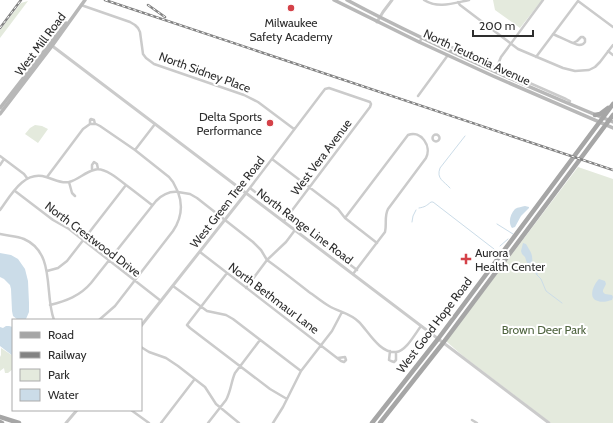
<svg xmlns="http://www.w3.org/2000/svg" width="613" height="423" viewBox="0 0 613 423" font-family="Cabin,sans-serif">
	<rect width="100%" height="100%" fill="#fff"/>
	<path fill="#e4eadd" d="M493 0H542L520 28 495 10Z
		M28 1 0 38V30L21 3Z
		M35 125 42 126 48 129 38 143 25 134 30 128Z
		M578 167 613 179V423H551L463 356 447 342V340Z
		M1 348 13 356V369L8 373H5L4 368 0 371V357L1 355Z"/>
	<path fill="#cbdce8" d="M525 206 529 207V208L521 216 515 227 512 228C508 223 510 214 515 209 518 207 522 207 525 206Z
		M523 243 526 244C528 248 531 251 532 256 533 265 531 266 538 274L537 275 527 263 525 257 522 254 521 251Z
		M0 253 11 255 18 259 25 269 28 281 29 303V312L26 319 24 320H18L13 316 12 311 11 289 10 285 4 279 0 277Z
		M599 279 605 281 606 284 603 290V292L605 294 612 295 613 297 612 300C608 301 602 303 598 301 587 298 594 284 599 279Z
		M6 326H9L13 327V356L0 346V327L3 328Z"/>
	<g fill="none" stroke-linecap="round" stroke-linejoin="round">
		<path stroke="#cbdce8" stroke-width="1" d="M450 188C444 181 436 179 440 168L465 136
			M419 208C425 207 426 206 431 202H433L494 249 496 251 491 256 490 258
			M412 222 413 216 416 210
			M497 224 513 234
			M500 246 508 239
			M536 274 541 279 546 291 562 303"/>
		<path stroke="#cbcbcb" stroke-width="2.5" d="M424 0C438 9 454 3 469 0
			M458 2 460 5 518 49 563 68 575 71 589 70 595 67 600 62 613 45
			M81 5 130 22 135 25 138 28 140 32 143 54 146 58 154 64 244 95 258 102 294 129
			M553 34C558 36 575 45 579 45 583 45 584 44 585 42V39L583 37H581L577 41 573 43
			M419 42 424 36H428L507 73 566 99 570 101 569 103
			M608 51 613 55
			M536 57 578 1 613 27
			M496 69 501 57 543 0
			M418 96 448 55
			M90 124H96L100 126 135 150 169 177 173 182 178 192 190 194 197 198 253 242 261 250 267 260C281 270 295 281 309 292 315 296 322 302 329 306 339 312 350 313 359 322 368 331 380 354 396 352 406 351 415 334 421 326
			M90 124V120L91 119 94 120 95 124
			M432.5 138a3.5 3.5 0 1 1 7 0a3.5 3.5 0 1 1-7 0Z
			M135 150 155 124
			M0 156 24 174 27 178
			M272 159 338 209 345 218 377 243
			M0 165 4 159
			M92 170V165L94 162 97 164 98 169
			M47 177 83 129 90 124
			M69 182 72 193 75 196
			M250 188 357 270
			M15 191 53 220 69 229 161 301
			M246 193 325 89 329 88 370 102 371 104 370 107 284 221
			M0 210C11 195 24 170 46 177 54 179 61 184 69 182 78 180 85 172 94 170 99 168 106 171 111 174 116 177 121 181 126 185 134 191 143 198 152 205
			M345 218 408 135C421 130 432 146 426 158L388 209C384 217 387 224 385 232L353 274
			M0 234C8 236 17 236 24 239 56 253 44 294 54 320
			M200 252 341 361 344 362 346 360 345 357 338 358
			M47 271 58 268 67 261 126 185
			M227 273 190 321 187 325 190 328 270 389 287 399
			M173 286 207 311 226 315 233 319 301 371
			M246 288 267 260 286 242 295 230
			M50 305C66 301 80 296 91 283L156 201C162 195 169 191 178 192 183 205 181 219 173 231L115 306 99 320
			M141 347 149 352 166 358 178 366 205 387 216 404 239 423
			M390 351 389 360 391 361 394 362 396 360V352
			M131 410 149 423
			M472 420 477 423
			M161 423 194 380
			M208 423 226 400C231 391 231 382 235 373L260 340
			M273 423 283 407 301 371 332 331 342 312"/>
		<path stroke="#cbcbcb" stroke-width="3" d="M377 22 383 12 392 0
			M51 45 549 423
			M141 326 246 193
			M66 423 77 410"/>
		<path stroke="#b8b8b8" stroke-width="3.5" d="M334 0 419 42 493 76 613 128
			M347 0C433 46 523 85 613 122
			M0 108 66 23
			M0 114 52 46 85 0"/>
		<path stroke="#a6a6a6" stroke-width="4.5" d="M595 115 600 114 608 108
			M0 417 19 423
			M0 422 2 423
			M372 423 438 339 613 104
			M380 423 443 343 613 115"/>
		<g stroke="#838383" stroke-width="2.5">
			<path id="rail" d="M105 0 613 170
				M148 5 165 17
				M0 28 21 0"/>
		</g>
		<use href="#rail" stroke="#fff" stroke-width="1" stroke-dasharray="3" stroke-linecap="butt"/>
	</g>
	<g fill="#d44148" stroke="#fff" stroke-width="1.5">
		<circle cx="291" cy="8" r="4"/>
		<circle cx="270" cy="123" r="4"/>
		<path d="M464 253h4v4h4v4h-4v4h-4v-4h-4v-4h4z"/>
	</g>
	<g text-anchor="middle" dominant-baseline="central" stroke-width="4" stroke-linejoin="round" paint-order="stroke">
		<g font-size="12" fill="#2e2e2e" stroke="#fff">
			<text x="291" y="22">Milwaukee<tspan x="291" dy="14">Safety Academy</tspan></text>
			<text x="262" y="116" text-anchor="end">Delta Sports<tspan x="262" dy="14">Performance</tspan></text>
			<text x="475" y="252" text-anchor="start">Aurora<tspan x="475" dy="14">Health Center</tspan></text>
		</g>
		<g font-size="12" fill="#2e2e2e" stroke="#fff">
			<text transform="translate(40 44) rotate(-53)">West Mill Road</text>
			<text transform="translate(477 57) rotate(25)">North Teutonia Avenue</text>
			<text transform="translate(205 72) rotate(20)">North Sidney Place</text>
			<text transform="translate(321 157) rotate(-53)">West Vera Avenue</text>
			<text transform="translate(227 202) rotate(-52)">West Green Tree Road</text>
			<text transform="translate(305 226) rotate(37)">North Range Line Road</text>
			<text transform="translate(93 239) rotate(37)">North Crestwood Drive</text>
			<text transform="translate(274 298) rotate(37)">North Bethmaur Lane</text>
			<text transform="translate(434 325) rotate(-53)">West Good Hope Road</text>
		</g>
		<g font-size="12" fill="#506540" stroke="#fff">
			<text x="544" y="329">Brown Deer Park</text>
		</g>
	</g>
	<rect x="12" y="319" width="130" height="92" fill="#ffffff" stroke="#ababab"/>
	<rect x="20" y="332" width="20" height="6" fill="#a6a6a6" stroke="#ababab"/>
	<text x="48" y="339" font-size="12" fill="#2e2e2e">Road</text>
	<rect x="20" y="352" width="20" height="6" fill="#838383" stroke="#ababab"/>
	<text x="48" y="359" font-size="12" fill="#2e2e2e">Railway</text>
	<rect x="20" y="369" width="20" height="12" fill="#e4eadd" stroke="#ababab"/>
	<text x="48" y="379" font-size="12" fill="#2e2e2e">Park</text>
	<rect x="20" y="389" width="20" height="12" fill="#cbdce8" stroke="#ababab"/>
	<text x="48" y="399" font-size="12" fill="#2e2e2e">Water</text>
	<path d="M473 30v6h60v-6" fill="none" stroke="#2e2e2e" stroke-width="2"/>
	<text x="479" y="30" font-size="12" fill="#2e2e2e" stroke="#ffffff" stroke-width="3" paint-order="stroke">200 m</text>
</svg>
